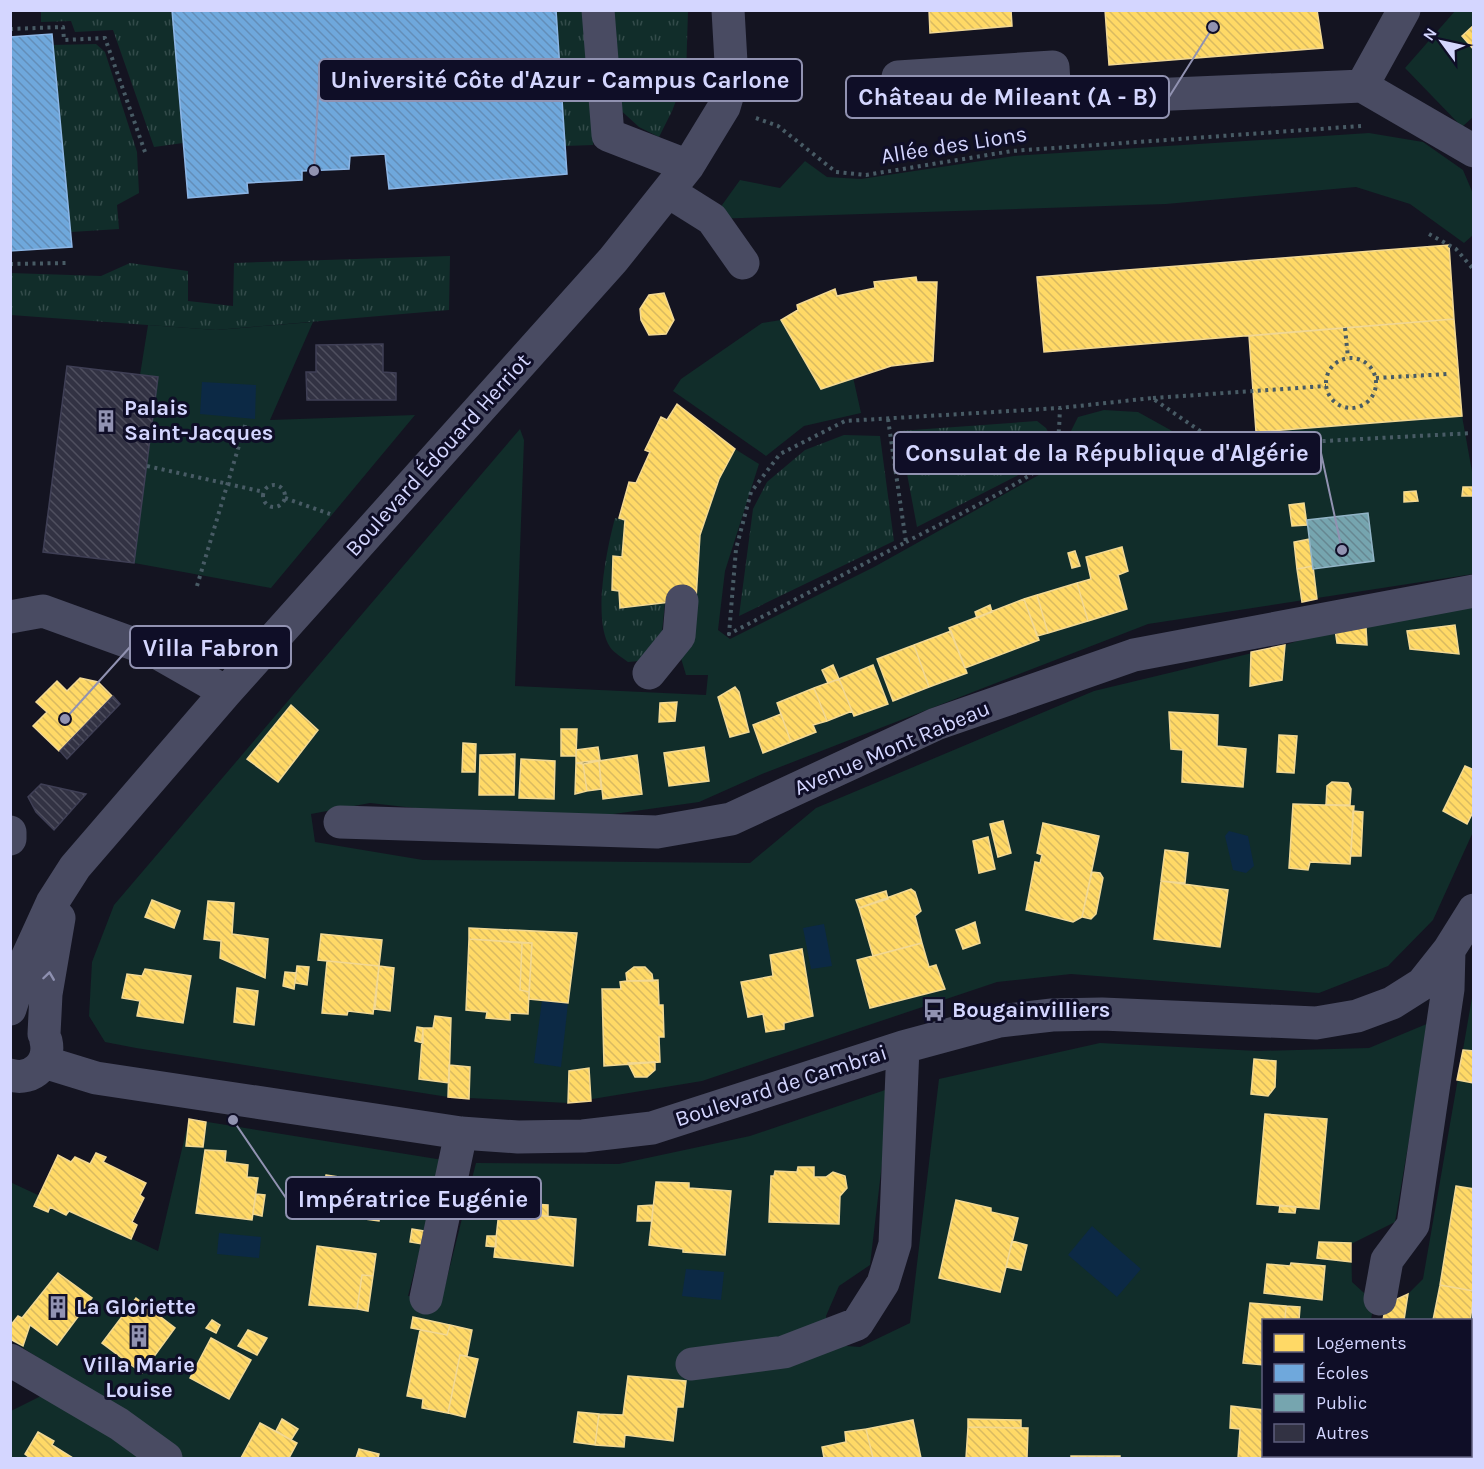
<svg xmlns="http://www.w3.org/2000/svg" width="1484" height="1469" viewBox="0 0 1484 1469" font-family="Karla,sans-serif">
	<defs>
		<pattern id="grass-tufts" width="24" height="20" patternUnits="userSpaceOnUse" patternTransform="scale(1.5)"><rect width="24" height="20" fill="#112d2a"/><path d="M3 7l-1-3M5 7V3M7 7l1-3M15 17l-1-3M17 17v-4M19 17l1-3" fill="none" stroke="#334b4a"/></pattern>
		<pattern id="homes-back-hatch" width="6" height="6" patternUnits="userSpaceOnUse" patternTransform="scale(1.5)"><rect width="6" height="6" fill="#ffd966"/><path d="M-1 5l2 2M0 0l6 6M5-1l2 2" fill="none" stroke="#d9ba61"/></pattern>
		<pattern id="schools-back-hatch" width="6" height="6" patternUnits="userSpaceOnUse" patternTransform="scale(1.5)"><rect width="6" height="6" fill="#6fa8dc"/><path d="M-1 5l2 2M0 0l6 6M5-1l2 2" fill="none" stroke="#638eb8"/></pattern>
		<pattern id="public-back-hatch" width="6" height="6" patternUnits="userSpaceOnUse" patternTransform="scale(1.5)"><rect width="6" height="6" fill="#76a5af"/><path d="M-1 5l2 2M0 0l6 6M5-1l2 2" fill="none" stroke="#668791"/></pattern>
		<pattern id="building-back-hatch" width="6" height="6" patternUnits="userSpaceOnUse" patternTransform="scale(1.5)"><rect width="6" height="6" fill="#323243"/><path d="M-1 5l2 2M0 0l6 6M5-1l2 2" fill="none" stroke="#4f4f5f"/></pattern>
	</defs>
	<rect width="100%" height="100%" fill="#141421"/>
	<path fill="url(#grass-tufts)" d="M41 11H172L183 143 154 147 113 30 75 32 71 21 41 22Z
		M556 11H589L597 118 593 145 565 146Z
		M606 11H688L686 75 672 111 659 137 639 127 615 105Z
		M96 44 105 52 137 152 139 193 117 205 119 229 71 232 52 45Z
		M450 256 449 310 216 330 11 315 10 273 101 276 130 263 188 271V301L233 306 234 263Z
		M1037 421 1046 428 1051 438 1045 453 1028 470 917 527 899 431Z
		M844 435 880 436 894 541 739 616 753 509 767 482 805 450Z
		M615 518 625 520 622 557H613L612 590 619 591 620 608 665 603 661 641 639 661 628 662C622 657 614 653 610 647 592 619 607 548 615 518Z"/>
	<path fill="#112d2a" d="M1455 11H1473V117L1462 127 1405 68Z
		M1369 133 1423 142 1463 170 1474 196 1473 235 1464 243 1410 204 1356 187 1166 204 712 219 740 180 780 188 805 161 827 177 861 179 1014 156Z
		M781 320 821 389 853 377 861 413 804 426 766 456 673 391 681 379 762 323Z
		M313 322 270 420 415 415 271 588 134 563 158 377 140 375 148 325 216 330Z
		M1104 410 1138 412 1174 432 1242 450 1256 432 1462 416 1473 477V574L1148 624 762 774 699 802 571 820 459 813 370 803 311 814 315 842 423 860 750 863 816 808 1094 691 1285 645 1335 629 1473 605V832L1433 920 1388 966 1319 993 1071 974 997 982 702 1081 568 1103 448 1097 136 1048 105 1042 89 1016 92 962 114 905 520 429 524 440 515 686 706 695 708 675H686L680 655 696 599 700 535 719 479 735 449 759 464 725 571 718 630 730 639 874 567 1053 467 1078 417Z
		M1473 992V1458H1372V1456H1470V1320H1383L1386 1304 1406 1296 1423 1279Z
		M1429 1023 1395 1222 1351 1244 1352 1282 1374 1302 1371 1320H1264V1456H1362V1458H182L128 1417 11 1340 10 1182 158 1251 189 1119 443 1160 408 1296 442 1298 476 1163 619 1164 750 1136 891 1088 870 1265 839 1286 826 1316 833 1345 860 1347 910 1323 939 1079 1100 1043 1258 1051 1369 1048Z
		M47 1393 142 1458H11V1411Z"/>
	<path fill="#0c2945" d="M202 382 256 385 255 419 200 414Z
		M1229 831 1248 836 1254 866 1246 873 1233 870 1225 836Z
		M824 924 832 966 811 969 803 928Z
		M542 1000 568 1003 561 1067 534 1063Z
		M1092 1226 1141 1269 1117 1297 1068 1255Z
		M219 1233 261 1237 259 1258 217 1254Z
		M686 1269 724 1272 721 1300 682 1296Z"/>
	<path fill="url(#homes-back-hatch)" stroke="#f2d894" stroke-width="1.5" d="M929 10H1011L1012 26 930 33Z
		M1105 10H1317L1323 48 1109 65Z
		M1474 25V50L1462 36Z
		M1449 245 1454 319 1044 352 1037 277Z
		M916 277 917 282H937L933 361 891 366 821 389 781 320 798 310 797 305 835 289 837 296 875 288 874 282Z
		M664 293 674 320 666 334 649 335 641 320 640 309 649 295Z
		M1454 319 1462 416 1256 432 1249 336Z
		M677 404 735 449 719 479 700 535 696 599 620 608 619 591 612 590 613 556 622 557 625 520 619 518 629 482 636 483 650 452 645 450 661 417 667 420Z
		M1463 487H1474V496H1462Z
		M1416 491 1418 501 1404 502V492Z
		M1304 503 1307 525 1292 526 1289 505Z
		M1310 539 1313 566 1297 569 1294 542Z
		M1122 547 1128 571 1118 575 1127 609 1088 621 1077 583 1091 579 1086 557Z
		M1075 551 1080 566 1072 568 1068 553Z
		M1313 566 1317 599 1302 602 1297 569Z
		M1077 583 1088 621 1048 633 1037 595Z
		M1037 595 1048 633 1037 636 1024 599Z
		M1024 599 1039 640 965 668 949 628Z
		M990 605 992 612 977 618 975 612Z
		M1355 624 1366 628 1367 645 1337 643 1335 629Z
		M1455 625 1459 654 1410 649 1407 631Z
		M951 631 967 673 929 687 914 645Z
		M914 645 929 687 893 701 877 659Z
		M1285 645 1282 680 1250 686 1251 652Z
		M833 665 839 679 828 683 822 670Z
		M873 665 888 704 854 716 839 679Z
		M80 678 98 682 112 696 59 751 33 726 47 712 36 702 57 681 67 691Z
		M839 679 852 711 827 721 814 688Z
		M735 687 739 692 749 732 730 737 718 697Z
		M814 688 827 721 813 725 816 732 791 742 777 703Z
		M677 702 675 721 659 722 660 703Z
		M291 705 318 730 278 782 247 759Z
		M1169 712 1218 715 1217 746 1246 749 1243 787 1182 782 1183 750 1171 749Z
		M781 714 791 742 763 753 753 725Z
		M561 729H577L576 756H561Z
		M1279 735 1297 736 1294 773 1277 772Z
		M463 743 476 744 475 772H462Z
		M598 747 600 760 576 763V750Z
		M704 747 709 781 669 786 664 753Z
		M515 754 514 795H479L480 755Z
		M637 755 642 794 603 799 599 761Z
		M521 759 555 761 554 799 519 798Z
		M599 761 601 789 587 791 583 764Z
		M576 763 583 764 587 791 575 794Z
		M1465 766 1474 770V810L1467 824 1443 811Z
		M1332 782 1348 783 1351 789 1350 805H1326L1327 786Z
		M1293 804 1354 806 1350 864 1310 862 1308 870 1289 868Z
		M1353 811 1363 812 1361 856H1351Z
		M1003 821 1011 853 998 857 990 824Z
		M1043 823 1099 836 1082 917 1073 922 1026 910 1035 862 1040 863 1042 855 1037 853Z
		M988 837 995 869 979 873 973 841Z
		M1165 850 1188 853 1185 883 1161 881Z
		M1092 872 1100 873 1103 878 1096 914 1091 919 1082 917Z
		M1161 881 1228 890 1220 947 1154 939Z
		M911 889 915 892 921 911 915 916 922 943 873 956 859 908Z
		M886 891 888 899 859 908 856 900Z
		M152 900 180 911 174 928 145 917Z
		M208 901 234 903 232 934 268 939 265 978 220 958 221 941 204 939Z
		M975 922 980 943 963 949 956 930Z
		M469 928 577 933 568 1003 529 999 532 943 469 939Z
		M321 934 382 940 379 966 318 960Z
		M469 939 522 943 520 990 529 992 528 1014 510 1013V1020L486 1018 487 1012 466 1010Z
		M522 943H532L529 992 520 990Z
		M922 943 929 967 936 965 945 989 870 1008 857 960Z
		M802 949 813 1016 784 1023V1029L766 1032 763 1014 748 1017 741 982 773 976 770 955Z
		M327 961 379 966 373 1014 348 1011 347 1015 322 1013Z
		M297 966 309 967 307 985 295 983Z
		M379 966 394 968 390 1011 375 1009Z
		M634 967H645L652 974 653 981H627L626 973Z
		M145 969 191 976 183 1023 137 1016 140 1001 122 998 127 974 142 976Z
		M285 972 296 973 294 989 283 986Z
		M658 980 659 1005H663L664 1037H659L660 1062 604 1066 602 989H621L620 982 627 981Z
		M237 988 258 991 254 1025 234 1022Z
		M435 1016 451 1018 449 1083 419 1079 423 1028H433Z
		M417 1027 423 1028V1043L415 1041Z
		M1463 1050 1474 1051V1083L1457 1080Z
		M1254 1059 1276 1061 1275 1087 1268 1096 1251 1094Z
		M655 1062V1070L647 1077H635L628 1063Z
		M449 1065 470 1067 469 1099 448 1097Z
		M589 1068 591 1101 568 1103 569 1071Z
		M1265 1114 1327 1119 1319 1209 1257 1204Z
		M189 1119 206 1122 203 1147 186 1146Z
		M205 1150 226 1151 225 1162 248 1165 247 1177 258 1178 252 1220 196 1213Z
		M96 1153 106 1157 103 1162 146 1183 140 1195 144 1198 132 1222 137 1225 131 1239 69 1211 66 1215 50 1207 48 1212 34 1206 58 1155 71 1162 75 1157 90 1164Z
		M798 1167H814V1177H826L833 1172 845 1176 847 1188 840 1196 839 1224 769 1222 771 1176H774L775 1171 797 1172Z
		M326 1175 384 1184 379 1221 320 1213Z
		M656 1182 689 1183V1188L731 1191 725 1255 683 1252V1249L649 1245Z
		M1456 1186 1474 1189V1291L1440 1285Z
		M256 1194 265 1195 262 1216 253 1214Z
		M956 1200 991 1208V1212L1018 1218 1000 1292 939 1278Z
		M519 1202 534 1215 576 1219 573 1266 494 1257 499 1211 508 1203Z
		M533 1204 548 1205V1216L532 1214Z
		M653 1205 652 1221H637L638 1206Z
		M1280 1205 1296 1207 1295 1213 1279 1212Z
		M412 1229 425 1231 422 1244 410 1242Z
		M487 1236H496V1247L486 1246Z
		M1012 1241 1027 1245 1021 1270 1006 1267Z
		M1319 1242 1351 1243V1262L1317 1258Z
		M317 1246 376 1254 373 1276 362 1275 357 1309 309 1305Z
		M1291 1263 1325 1266 1322 1300 1264 1293 1267 1264 1290 1266Z
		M58 1273 92 1298 57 1345 30 1325 23 1346 10 1339V1326L18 1316 22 1318Z
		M362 1275 373 1276 368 1311 357 1309Z
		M1440 1285 1474 1291 1470 1322 1433 1320Z
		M1408 1294 1404 1320H1383L1386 1304Z
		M136 1298 175 1328 142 1373 102 1343Z
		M1250 1303 1286 1306 1285 1320H1264V1365L1243 1363Z
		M1286 1306 1300 1307 1299 1320H1285Z
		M413 1317 450 1325 447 1335 411 1328Z
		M212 1320 220 1325 216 1333 206 1328Z
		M450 1325 472 1330 467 1356 460 1355 448 1413 422 1408 423 1399 407 1396 420 1330 447 1335Z
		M248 1330 267 1338 257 1355 238 1346Z
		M211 1338 251 1360 229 1399 190 1378Z
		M460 1355 478 1359 465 1417 448 1413Z
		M628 1376 686 1381 683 1407H677L673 1441 625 1435 624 1447 595 1445 599 1414 623 1415Z
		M1231 1406 1264 1410V1456H1283V1458H1238L1240 1429 1230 1428Z
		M578 1412 599 1414 595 1445 574 1442Z
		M282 1419 298 1429 291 1440 276 1431Z
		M968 1419 1021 1420V1428L968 1427Z
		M913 1420 921 1458H873L866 1429Z
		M260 1423 297 1443 289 1458H241Z
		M968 1427 1028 1428 1027 1458H966Z
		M866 1429 873 1458H824L822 1447 846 1442 845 1432Z
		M38 1432 54 1441 52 1445 73 1458H30L25 1454Z
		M359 1449 379 1454 378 1458H356Z
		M1071 1456H1120V1458H1071Z
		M1283 1456H1351V1458H1283Z
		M1401 1456H1468V1458H1401Z"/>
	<path fill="url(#schools-back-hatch)" stroke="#8db6e6" stroke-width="1.5" d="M172 10H556L567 174 389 189 385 154 350 156 349 169 302 171V180L247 183 248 193 188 198Z
		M52 34 72 247 10 251V37Z"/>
	<path fill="url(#public-back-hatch)" stroke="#92b4c7" stroke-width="1.5" d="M1368 513 1374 561 1313 569 1307 520Z"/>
	<path fill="url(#building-back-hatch)" stroke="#3f3f55" stroke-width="1.5" d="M383 344V372L396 373V400H307L306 372H316V345Z
		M67 366 158 377 134 563 43 552Z
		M113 696 120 704 67 759 60 751Z
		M41 784 86 794 54 830 36 812 28 797Z"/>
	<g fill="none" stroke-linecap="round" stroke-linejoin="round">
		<path stroke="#485b65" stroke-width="4" stroke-dasharray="3 4.5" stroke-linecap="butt" d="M10 29 63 27 64 40 105 38 145 152
			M756 118 778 126 836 172 866 175 1012 151 1361 126
			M1429 234 1456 249 1474 270
			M10 264 68 263
			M1345 328 1348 358
			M1326 383a25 25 0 1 1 50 0a25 25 0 1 1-50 0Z
			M1376 378 1447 374
			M1153 398 1326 386
			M888 419 906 542 729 634 736 549 751 492 780 454 845 421 1060 408 1152 398 1206 435 1248 445 1474 433
			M147 466 264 492
			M263 496a11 11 0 1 1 22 0a11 11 0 1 1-22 0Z
			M285 498 330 514
			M906 542C932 528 1038 477 1051 458 1060 443 1059 425 1060 408
			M197 586 246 422
			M1367 1456V1458"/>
		<path stroke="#494b62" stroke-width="33" d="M598 10 608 135 688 166
			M898 77 1053 67 1055 99 1362 86 1404 10
			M1362 86 1474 151
			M669 192 712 219 743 263
			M10 617 43 611 156 652 226 692
			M649 673 679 636 682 601
			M340 822 657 832 731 819 936 724 1134 655 1474 591
			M10 832V839
			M10 1009 25 962 52 903 75 867 226 692 613 260 688 166 724 107 732 80 728 10
			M44 1034 46 994 59 918
			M44 1062 96 1078 461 1133 518 1137 583 1136 652 1128 903 1047 999 1021 1052 1015 1102 1014 1316 1023 1357 1016 1392 1003 1422 984 1449 950 1474 910
			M10 1075C33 1082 51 1062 46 1041
			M426 1298 461 1133
			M1380 1299 1387 1260 1413 1225 1448 989 1449 950
			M10 1360 119 1424 166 1458
			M692 1364 784 1352 857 1324 883 1283 895 1244 903 1047"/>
	</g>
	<defs><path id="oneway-chevron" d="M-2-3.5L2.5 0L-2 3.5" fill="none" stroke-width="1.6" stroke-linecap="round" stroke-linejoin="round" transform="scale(1.5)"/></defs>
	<use stroke="#8e90b0" href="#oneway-chevron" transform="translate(49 976) rotate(-82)"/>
	<defs>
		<g id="building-bare" transform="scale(1.8)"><path d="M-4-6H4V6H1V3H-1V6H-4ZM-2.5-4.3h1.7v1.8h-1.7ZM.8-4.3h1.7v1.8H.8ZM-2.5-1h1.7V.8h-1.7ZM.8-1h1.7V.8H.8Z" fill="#9192b1" stroke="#0f0e27" stroke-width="2.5" paint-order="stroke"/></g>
		<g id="bus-bare" transform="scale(1.8)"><path d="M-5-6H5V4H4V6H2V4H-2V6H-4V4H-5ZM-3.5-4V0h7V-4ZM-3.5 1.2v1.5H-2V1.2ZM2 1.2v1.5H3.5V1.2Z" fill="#9192b1" stroke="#0f0e27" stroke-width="2.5" paint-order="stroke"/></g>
	</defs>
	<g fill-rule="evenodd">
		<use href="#building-bare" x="106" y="421"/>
		<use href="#bus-bare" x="934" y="1010"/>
		<use href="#building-bare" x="58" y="1307"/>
		<use href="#building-bare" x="139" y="1336"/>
	</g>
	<g text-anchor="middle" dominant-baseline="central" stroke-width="6" stroke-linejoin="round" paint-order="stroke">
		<g font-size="22" fill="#d4d6ff" stroke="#0f0e27">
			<text transform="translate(954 145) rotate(-9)">Allée des Lions</text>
			<text transform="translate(438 455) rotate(-48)">Boulevard Édouard Herriot</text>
			<text transform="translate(892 748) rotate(-23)">Avenue Mont Rabeau</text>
			<text transform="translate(781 1086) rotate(-18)">Boulevard de Cambrai</text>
		</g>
		<g font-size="22" font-weight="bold" fill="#d4d6ff" stroke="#0f0e27" text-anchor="start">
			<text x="124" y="408">Palais<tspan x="124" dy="25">Saint-Jacques</tspan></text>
			<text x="952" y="1010">Bougainvilliers</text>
			<text x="76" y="1307">La Gloriette</text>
			<text x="139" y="1365" text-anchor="middle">Villa Marie<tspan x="139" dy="25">Louise</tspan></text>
		</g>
	</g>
	<path fill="none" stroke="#9192b1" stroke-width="2" d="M314 171L319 80M1213 27L1169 97M1342 550L1321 453M65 719L130 647M233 1120L286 1198"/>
	<g fill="#9192b1" stroke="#0f0e27" stroke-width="2">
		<circle cx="314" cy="171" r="6"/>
		<circle cx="1213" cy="27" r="6"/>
		<circle cx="1342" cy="550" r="6"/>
		<circle cx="65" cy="719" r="6"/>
		<circle cx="233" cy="1120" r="6"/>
	</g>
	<g fill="#0f0e27" stroke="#9192b1" stroke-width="2">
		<rect x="319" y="59" width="483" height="42" rx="6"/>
		<rect x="846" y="76" width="323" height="42" rx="6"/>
		<rect x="894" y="432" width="427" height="42" rx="6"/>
		<rect x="130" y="626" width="161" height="42" rx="6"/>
		<rect x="286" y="1177" width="255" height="42" rx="6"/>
	</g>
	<g font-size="24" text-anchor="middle" font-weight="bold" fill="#d4d6ff">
		<text x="560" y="88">Université Côte d'Azur - Campus Carlone</text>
		<text x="1008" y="105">Château de Mileant (A - B)</text>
		<text x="1107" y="461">Consulat de la République d'Algérie</text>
		<text x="211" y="656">Villa Fabron</text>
		<text x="413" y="1207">Impératrice Eugénie</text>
	</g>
	<rect width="1484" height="1469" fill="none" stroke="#d4d6ff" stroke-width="24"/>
	<rect x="1262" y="1319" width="210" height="138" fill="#0f0e27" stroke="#5e5e7d" stroke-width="1.5"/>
	<rect x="1274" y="1334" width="30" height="18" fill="#ffd966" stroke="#5e5e7d" stroke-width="1.5"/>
	<text x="1316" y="1349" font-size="18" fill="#d4d6ff">Logements</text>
	<rect x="1274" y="1364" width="30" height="18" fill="#6fa8dc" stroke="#5e5e7d" stroke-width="1.5"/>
	<text x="1316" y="1379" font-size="18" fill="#d4d6ff">Écoles</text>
	<rect x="1274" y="1394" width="30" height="18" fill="#76a5af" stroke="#5e5e7d" stroke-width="1.5"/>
	<text x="1316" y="1409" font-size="18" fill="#d4d6ff">Public</text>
	<rect x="1274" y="1424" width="30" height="18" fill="#323243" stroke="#5e5e7d" stroke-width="1.5"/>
	<text x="1316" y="1439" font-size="18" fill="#d4d6ff">Autres</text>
	<g transform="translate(1442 42) rotate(303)" stroke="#0f0e27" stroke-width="4.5" paint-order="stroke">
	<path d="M0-4.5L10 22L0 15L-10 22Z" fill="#d4d6ff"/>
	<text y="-9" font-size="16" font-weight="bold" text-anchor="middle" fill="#d4d6ff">N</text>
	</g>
</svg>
